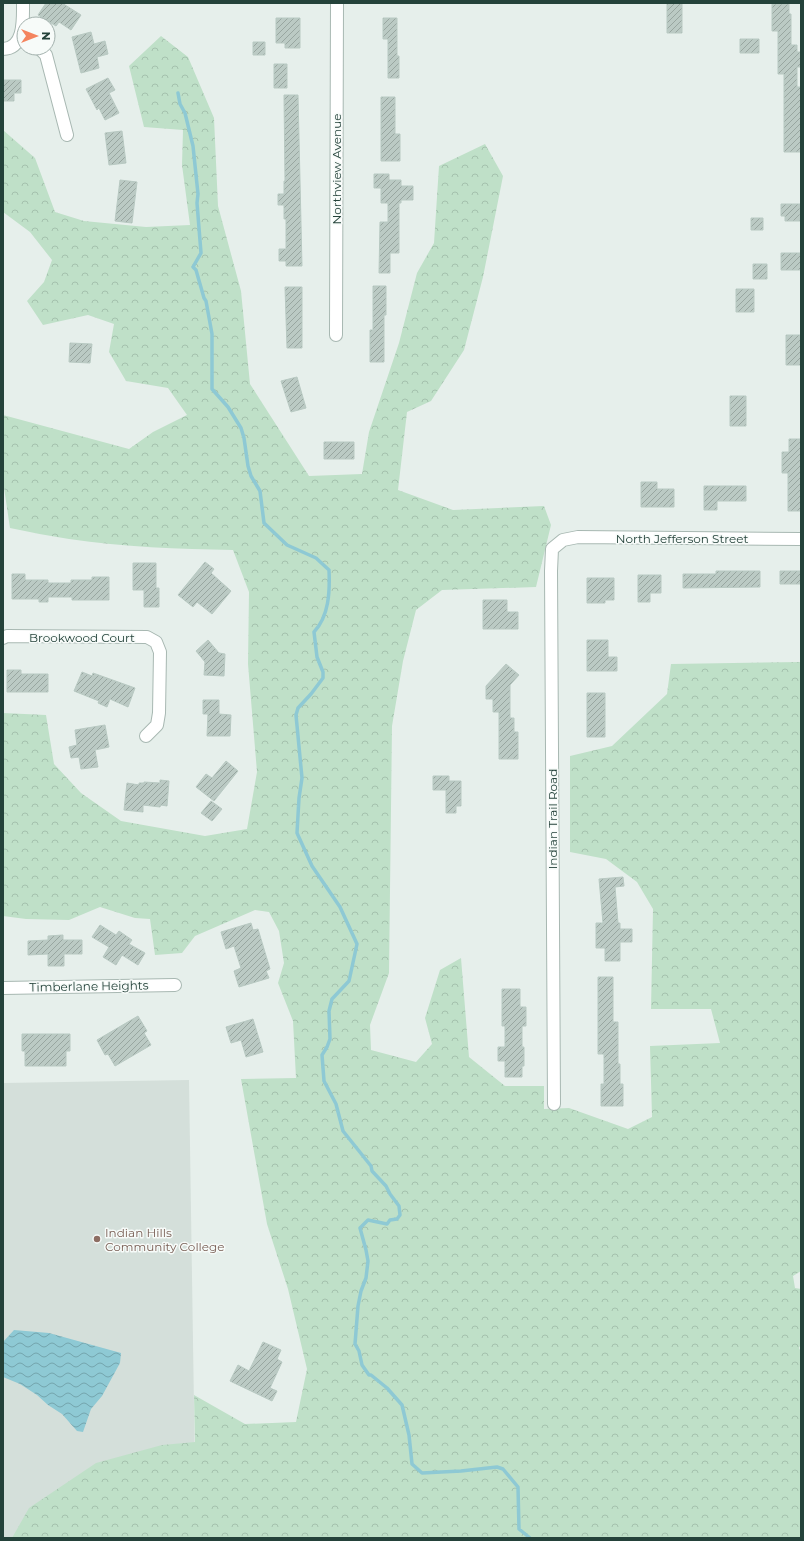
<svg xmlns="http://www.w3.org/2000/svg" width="804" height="1541" viewBox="0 0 804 1541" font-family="Montserrat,sans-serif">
	<defs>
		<pattern id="forest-crowns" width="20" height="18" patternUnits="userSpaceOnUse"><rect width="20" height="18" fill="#bfe0c8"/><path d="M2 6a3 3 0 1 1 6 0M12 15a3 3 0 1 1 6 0" fill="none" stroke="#a4c1ad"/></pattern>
		<pattern id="water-waves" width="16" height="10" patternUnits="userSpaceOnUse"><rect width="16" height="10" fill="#8ec9d4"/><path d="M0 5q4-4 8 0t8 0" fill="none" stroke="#74a5ad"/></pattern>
		<pattern id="building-hatch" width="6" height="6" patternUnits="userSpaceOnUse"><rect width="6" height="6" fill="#bbcac4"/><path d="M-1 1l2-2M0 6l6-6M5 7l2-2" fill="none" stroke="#98a6a0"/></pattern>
	</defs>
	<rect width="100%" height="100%" fill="#e6efeb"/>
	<path fill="#d4dfda" d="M189 1080 196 1538H3V1083Z"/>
	<path fill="url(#forest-crowns)" d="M161 36 188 57 214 118 218 206 241 291 250 384 309 476 362 474 369 432 399 343 417 273 434 243 439 166 485 144 503 176 483 277 464 350 431 401 407 412 398 490 453 510 544 506 551 525 536 587 442 590 416 610 403 661 392 726 389 973 370 1025 371 1050 416 1062 432 1044 425 1018 440 970 461 958 469 1057 505 1086H544V1109L569 1108 628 1129 652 1117 650 1046 720 1043 711 1009H651L653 909 637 882 606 859 570 852V756L612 746 667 694 671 664 801 662V1271L793 1276 795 1288 801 1289V1344L799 1348 801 1352V1538H12L29 1508 96 1463 162 1445 195 1442 194 1395 245 1424 296 1422 307 1369 288 1289 267 1224 241 1079 296 1078 293 1021 278 983 284 963 279 931 269 912 255 910 195 936 182 953 155 955 150 919 135 918 100 907 69 920 26 919 3 916V713L46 715 54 764 81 793 121 821 205 836 247 829 257 772 248 664 249 592 233 550C178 549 124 547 69 539 49 536 30 532 10 528L3 481V415L129 449 153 432 187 415 168 388 126 381 109 352 114 324 88 315 43 325 27 301 44 282 52 260 30 232 3 212V130L35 158 55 212 84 221 146 227 190 225 182 165 183 130 144 127 129 66Z"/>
	<path fill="url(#water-waves)" d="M14 1330 49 1333 121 1353 120 1363 102 1396 91 1409 83 1432 77 1431 62 1414 48 1405 37 1395 20 1384 3 1377V1342Z"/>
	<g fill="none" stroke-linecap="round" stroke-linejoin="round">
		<path stroke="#8ec9d4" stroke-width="3.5" d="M178 93 180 104 185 113 193 146 198 194 197 203 201 253 193 267 196 270 204 298 206 301 212 334V389L228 407 241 428 244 438 248 466 251 476 260 491 264 523 287 545 316 558 329 570C330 592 329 616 314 632L317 657 323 672V678L311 694 298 708 296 715 302 778 299 798 297 833 312 866 340 907 357 944 349 981 332 999 329 1011 330 1039 327 1047 322 1055 324 1081 336 1104 343 1131 371 1166 372 1171 386 1186 390 1194 399 1206 400 1215 397 1219 390 1220 387 1224 368 1220 360 1228 366 1250 368 1261 366 1278 361 1291 358 1306 355 1344 359 1351 362 1365 369 1375H371L387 1388 402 1405 409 1435 412 1464 422 1473 461 1471 497 1467 503 1469 518 1487 519 1529 530 1538"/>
	</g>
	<path fill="url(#building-hatch)" stroke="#b8c9c2" d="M46 3H62L81 15 71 30 59 22 56 26 38 15Z
		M667 3H682V33H667Z
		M772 4H789V14H791V45H797V52H801V67H797V87H801V152H784V74H778V31H772Z
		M276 18H300V48H285V43H276Z
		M383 18H397V56H399V78H388V39H383Z
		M91 32 94 44 105 41 108 54 97 57 99 68 81 73 72 37Z
		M740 39H759V53H740Z
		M253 42H265V55H253Z
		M274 64H287V88H274Z
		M108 78 115 90 109 93 119 113 105 120 99 108 97 110 86 89Z
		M3 80H21V93H14V101H3Z
		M284 95H298L302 266H286V261H279V249H286V219H284V205H278V194H284V181H285Z
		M381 97H395V134H400V161H381Z
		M122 131 126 163 109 165 105 133Z
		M374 174H389V180H401V186H413V200H401V203H399V253H390V273H379L380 222H388V203H381V188H374Z
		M120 180 137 182 132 223 115 221Z
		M781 204H800V221H785V216H781Z
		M751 218H763V230H751Z
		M781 253H801V270H781Z
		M753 264H767V279H753Z
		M373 286H386V315H384V362H370V330H373Z
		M285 287H302V348H287Z
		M736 289H754V312H736Z
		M786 335H801V365H786Z
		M70 343 92 344 90 363 69 362Z
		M297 377 306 408 291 412 281 381Z
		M730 396H746V426H730Z
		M789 439H801V511H788V473H782V452H789Z
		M324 442H354V459H324Z
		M641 482H657V489H674V507H641Z
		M704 486H746V501H717V510H704Z
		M205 562 214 569 211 573 231 591 212 614 197 602 193 607 178 595Z
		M133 563H156V588H159V607H144V590H133Z
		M716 571H760V587L683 588V574H716Z
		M780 571H801V584H780Z
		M12 574H25V580H48V583H71V580H92V577H109V600H72V597H48V602H39V599H12Z
		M638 575H661V593H650V602H638Z
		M587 578H614V600H605V603H587Z
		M483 600H507V612H518V629H483Z
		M208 640 219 653 225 654 224 676 204 675 205 662 196 651Z
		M587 640H608V657H617V671H587Z
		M506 664 519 675 510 685V718H514V732H518V759H499V712H493V699H486V686Z
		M7 670H21V674H48V692H7Z
		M82 672 92 676 93 673 135 688 128 707 110 699 107 707 98 703 99 701 74 691Z
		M587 693H605V737H587Z
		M203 700H219V714L231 715 230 736H207L208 714H203Z
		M105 725 109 747 95 750 98 767 81 769 79 757 71 758 69 747 77 745 75 730Z
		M226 761 238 771 214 801 196 787 206 774 212 778Z
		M433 776H449V781H461V806H456V813H446V790H433Z
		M160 780 169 781 167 806 161 805 160 807 143 805V812L124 810 127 783 139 785V783H144V782L160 783Z
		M211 801 222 809 212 821 201 813Z
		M623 877 624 886 615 887 618 923H620V929H632V942H620V961H605V948H596V923H603L599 879Z
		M251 923 253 930 258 929 270 969 266 971 269 978 239 987 234 971 241 968 234 946 226 949 221 932Z
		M100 925 116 935 119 931 132 940 129 944 145 953 138 965 122 955 116 965 103 957 109 947 92 937Z
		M63 935V940H82V954H64V966H48V954L28 955V941L48 940V936Z
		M598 977H613V1022H618V1064H620V1084H623V1106H601V1084H604V1054H598Z
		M502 989H520V1007H526V1026H522V1047H524V1066H522V1077H505V1061H498V1047H505V1026H502Z
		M138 1016 147 1031 144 1033 151 1045 115 1066 108 1054 105 1055 97 1040Z
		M253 1019 263 1052 246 1057 241 1040 231 1043 226 1027Z
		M22 1034H70V1051H66V1066H25V1051H22Z
		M263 1342 281 1350 277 1359 282 1362 270 1388 277 1391 272 1401 230 1381 238 1365 249 1371Z"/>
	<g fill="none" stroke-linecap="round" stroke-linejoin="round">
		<g stroke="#a8b8b2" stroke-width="14">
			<path id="street" d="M39 48 46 55 67 135
				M3 49C25 49 23 18 23 3
				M336 335 337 3
				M3 638 7 636 147 637 156 642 160 652 159 713 157 725 146 736
				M3 988 175 985
				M554 1104 551 571 552 549 563 540 578 537 801 539"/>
		</g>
		<use href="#street" stroke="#fff" stroke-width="12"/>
	</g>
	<circle fill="#8d6e63" stroke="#f7fbf9" stroke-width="1.5" cx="97" cy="1239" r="4"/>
	<g text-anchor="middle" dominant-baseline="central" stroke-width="3" stroke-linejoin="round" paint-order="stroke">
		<g font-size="12" fill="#24423a" stroke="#f7fbf9">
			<text transform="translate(336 169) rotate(-90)">Northview Avenue</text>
			<text x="682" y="538">North Jefferson Street</text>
			<text x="82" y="637">Brookwood Court</text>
			<text transform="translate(552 819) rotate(-90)">Indian Trail Road</text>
			<text transform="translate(89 986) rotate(-1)">Timberlane Heights</text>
		</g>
		<g font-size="12" fill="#785e54" stroke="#f7fbf9" text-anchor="start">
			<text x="105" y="1232">Indian Hills<tspan x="105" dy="14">Community College</tspan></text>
		</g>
	</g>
	<rect width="804" height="1541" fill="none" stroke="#24423a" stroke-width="8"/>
	<g transform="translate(36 36) rotate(90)"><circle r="19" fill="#f7fbf9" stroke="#a3b1ad"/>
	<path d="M0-3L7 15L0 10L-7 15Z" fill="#f4845f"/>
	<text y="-6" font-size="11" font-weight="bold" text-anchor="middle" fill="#24423a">N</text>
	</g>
</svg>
